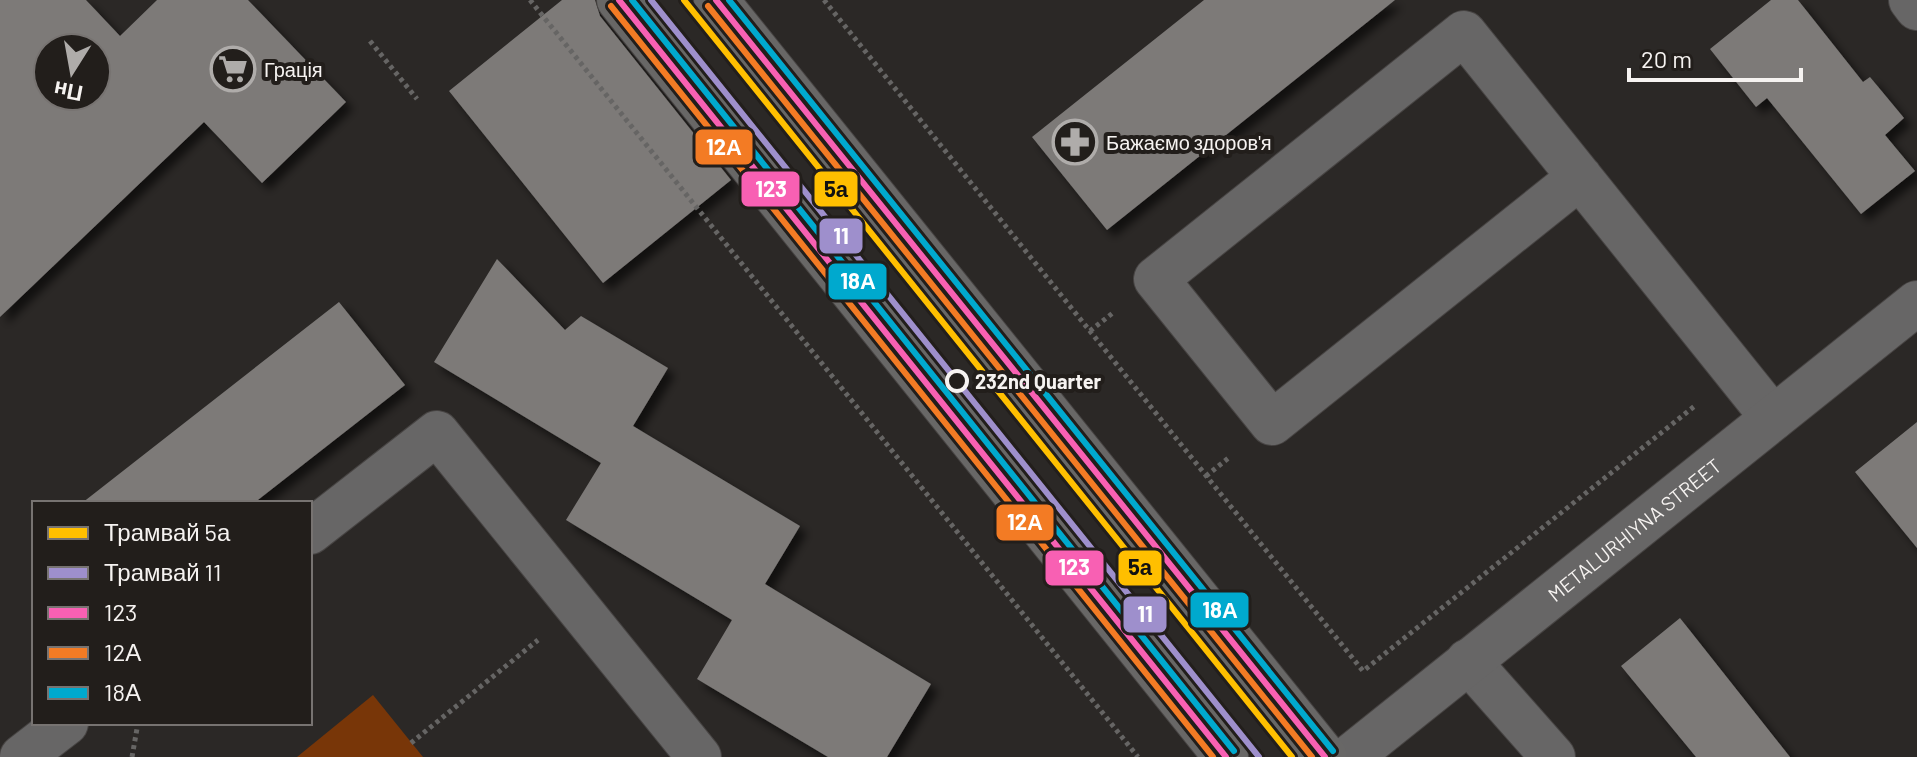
<svg xmlns="http://www.w3.org/2000/svg" width="1917" height="757" viewBox="0 0 1917 757" font-family="Barlow,sans-serif">
	<defs>
		<filter id="shadow"><feDropShadow dx="7" dy="7" stdDeviation="4" flood-color="#0009"/></filter>
	</defs>
	<rect width="100%" height="100%" fill="#2b2826"/>
	<path fill="#783608" d="M373 695 423 757H297Z"/>
	<path fill="#7d7a78" fill-rule="evenodd" filter="url(#shadow)" d="M0 0H86L120 36 157 0H248L346 102 262 183 204 122 0 317ZM48 48H96V96H48Z
		M562 0H595L600 16 731 180 603 283 449 91Z
		M1204 0H1395L1107 230 1032 137Z
		M1771 0H1798L1863 82 1870 77 1904 118 1885 135 1915 171 1861 214 1767 98 1756 107 1710 49Z
		M497 259 565 330 581 316 668 368 633 426 800 526 765 584 931 684 887 757H828L697 679 732 620 566 520 601 463 434 362Z
		M339 302 405 385 254 503H82Z
		M1917 422V548L1855 472Z
		M1680 618 1790 757H1696L1621 666Z"/>
	<g fill="none" stroke-linecap="round" stroke-linejoin="round">
		<g stroke="#474443" stroke-width="46">
			<g id="minor">
				<path d="M1911 0 1917 8"/>
				<path d="M1580 177 1272 423 1156 279 1464 33 1773 418"/>
				<path d="M310 532 437 433 699 757"/>
				<path d="M1468 661 1553 757"/>
				<path d="M22 757 66 723"/>
				<path id="s1" d="M1350 757 1917 303"/>
			</g>
		</g>
		<g stroke="#474443" stroke-width="46">
			<path id="major" d="M619 0 1226 757
				M716 0 1325 757"/>
		</g>
		<path stroke="#666564" stroke-width="5" stroke-dasharray="4 4" stroke-linecap="butt" d="M530 0 1138 757
			M824 0 1363 671 1696 405
			M370 41 417 99
			M1090 331 1114 312
			M1206 476 1231 456
			M411 743 538 640
			M132 757 138 723"/>
		<use href="#minor" stroke="#676666" stroke-width="44"/>
		<use href="#major" stroke="#686766" stroke-width="44"/>
		<g stroke="#221e1b" stroke-width="12">
			<path id="bus-1" d="M619 0 1226 757
				M716 0 1325 757"/>
		</g>
		<g stroke="#221e1b" stroke-width="12">
			<path id="bus-2" d="M611 6 1213 757
				M708 6 1312 757"/>
		</g>
		<g stroke="#221e1b" stroke-width="12">
			<path id="bus-3" d="M632 0 1234 751
				M729 0 1333 751"/>
		</g>
		<use href="#bus-1" stroke="#f860b3" stroke-width="6"/>
		<use href="#bus-2" stroke="#f37b24" stroke-width="6"/>
		<use href="#bus-3" stroke="#00a9ce" stroke-width="6"/>
		<g stroke="#221e1b" stroke-width="12">
			<path id="tram-1" d="M684 0 1292 757"/>
		</g>
		<g stroke="#221e1b" stroke-width="12">
			<path id="tram-2" d="M651 0 1259 757"/>
		</g>
		<use href="#tram-1" stroke="#ffbf00" stroke-width="6"/>
		<use href="#tram-2" stroke="#9e8fcc" stroke-width="6"/>
	</g>
	<defs>
		<g id="supermarket-ring" transform="scale(2.3)"><circle r="9.5" fill="#221e1b" stroke="#afacaa" stroke-width="1.5"/><path d="M-6-5.5h2.5l.6 2H6L4.5 2H-2.5L-4.4-4H-6ZM-1.5 3.2a1.3 1.3 0 1 0 .1 0ZM3 3.2a1.3 1.3 0 1 0 .1 0Z" fill="#afacaa"/></g>
		<g id="pharmacy-ring" transform="scale(2.3)"><circle r="9.5" fill="#221e1b" stroke="#afacaa" stroke-width="1.5"/><path d="M-2-6h4v4h4v4h-4v4h-4v-4h-4v-4h4Z" fill="#afacaa"/></g>
	</defs>
	<g fill-rule="evenodd">
		<use href="#supermarket-ring" x="233" y="69"/>
		<use href="#pharmacy-ring" x="1075" y="142"/>
	</g>
	<circle fill="#221e1b" stroke="#f6f3f1" stroke-width="4" cx="957" cy="381" r="10"/>
	<g text-anchor="middle" dominant-baseline="central" stroke-width="8" stroke-linejoin="round" paint-order="stroke">
		<g font-size="20" fill="#f6f3f1" stroke="#221e1b" text-anchor="start">
			<text x="264" y="69">Грація</text>
			<text x="1106" y="142">Бажаємо здоров'я</text>
		</g>
		<g font-size="20" font-weight="bold" fill="#f6f3f1" stroke="#221e1b" text-anchor="start">
			<text x="975" y="381">232nd Quarter</text>
		</g>
		<g font-size="20" fill="#f6f3f1" stroke="#221e1b">
			<text stroke="none"><textPath href="#s1" startOffset="364">METALURHIYNA STREET</textPath></text>
		</g>
	</g>
	<g stroke="#221e1b" stroke-width="3">
		<rect x="694" y="128" width="60" height="38" rx="8" fill="#f37b24"/>
		<rect x="740" y="170" width="61" height="38" rx="8" fill="#f860b3"/>
		<rect x="813" y="170" width="46" height="38" rx="8" fill="#ffbf00"/>
		<rect x="818" y="217" width="46" height="38" rx="8" fill="#9e8fcc"/>
		<rect x="827" y="262" width="61" height="39" rx="8" fill="#00a9ce"/>
		<rect x="995" y="503" width="60" height="39" rx="8" fill="#f37b24"/>
		<rect x="1044" y="549" width="61" height="38" rx="8" fill="#f860b3"/>
		<rect x="1117" y="549" width="46" height="38" rx="8" fill="#ffbf00"/>
		<rect x="1189" y="591" width="61" height="38" rx="8" fill="#00a9ce"/>
		<rect x="1122" y="595" width="46" height="39" rx="8" fill="#9e8fcc"/>
	</g>
	<g font-size="22" text-anchor="middle" font-weight="bold" fill="#fff">
		<text x="724" y="155">12А</text>
		<text x="771" y="197">123</text>
		<text x="841" y="244">11</text>
		<text x="858" y="289">18А</text>
		<text x="1025" y="530">12А</text>
		<text x="1074" y="575">123</text>
		<text x="1220" y="618">18А</text>
		<text x="1145" y="622">11</text>
	</g>
	<g font-size="22" text-anchor="middle" font-weight="bold" fill="#111">
		<text x="836" y="197">5а</text>
		<text x="1140" y="575">5а</text>
	</g>
	<rect x="32" y="501" width="280" height="224" fill="#221e1b" stroke="#777371" stroke-width="2"/>
	<rect x="48" y="527" width="40" height="12" fill="#ffbf00" stroke="#777371" stroke-width="2"/>
	<text x="104" y="541" font-size="24" fill="#f6f3f1">Трамвай 5а</text>
	<rect x="48" y="567" width="40" height="12" fill="#9e8fcc" stroke="#777371" stroke-width="2"/>
	<text x="104" y="581" font-size="24" fill="#f6f3f1">Трамвай 11</text>
	<rect x="48" y="607" width="40" height="12" fill="#f860b3" stroke="#777371" stroke-width="2"/>
	<text x="104" y="621" font-size="24" fill="#f6f3f1">123</text>
	<rect x="48" y="647" width="40" height="12" fill="#f37b24" stroke="#777371" stroke-width="2"/>
	<text x="104" y="661" font-size="24" fill="#f6f3f1">12А</text>
	<rect x="48" y="687" width="40" height="12" fill="#00a9ce" stroke="#777371" stroke-width="2"/>
	<text x="104" y="701" font-size="24" fill="#f6f3f1">18А</text>
	<g transform="translate(72 72) rotate(191)"><circle r="38" fill="#221e1b" stroke="#777371" stroke-width="2"/>
	<path d="M0-6L14 30L0 20L-14 30Z" fill="#afacaa"/>
	<text y="-12" font-size="22" font-weight="bold" text-anchor="middle" fill="#f6f3f1">Пн</text>
	</g>
	<path d="M1629 68v12h172v-12" fill="none" stroke="#f6f3f1" stroke-width="4"/>
	<text x="1641" y="68" font-size="24" fill="#f6f3f1" stroke="#221e1b" stroke-width="6" paint-order="stroke">20 m</text>
</svg>
